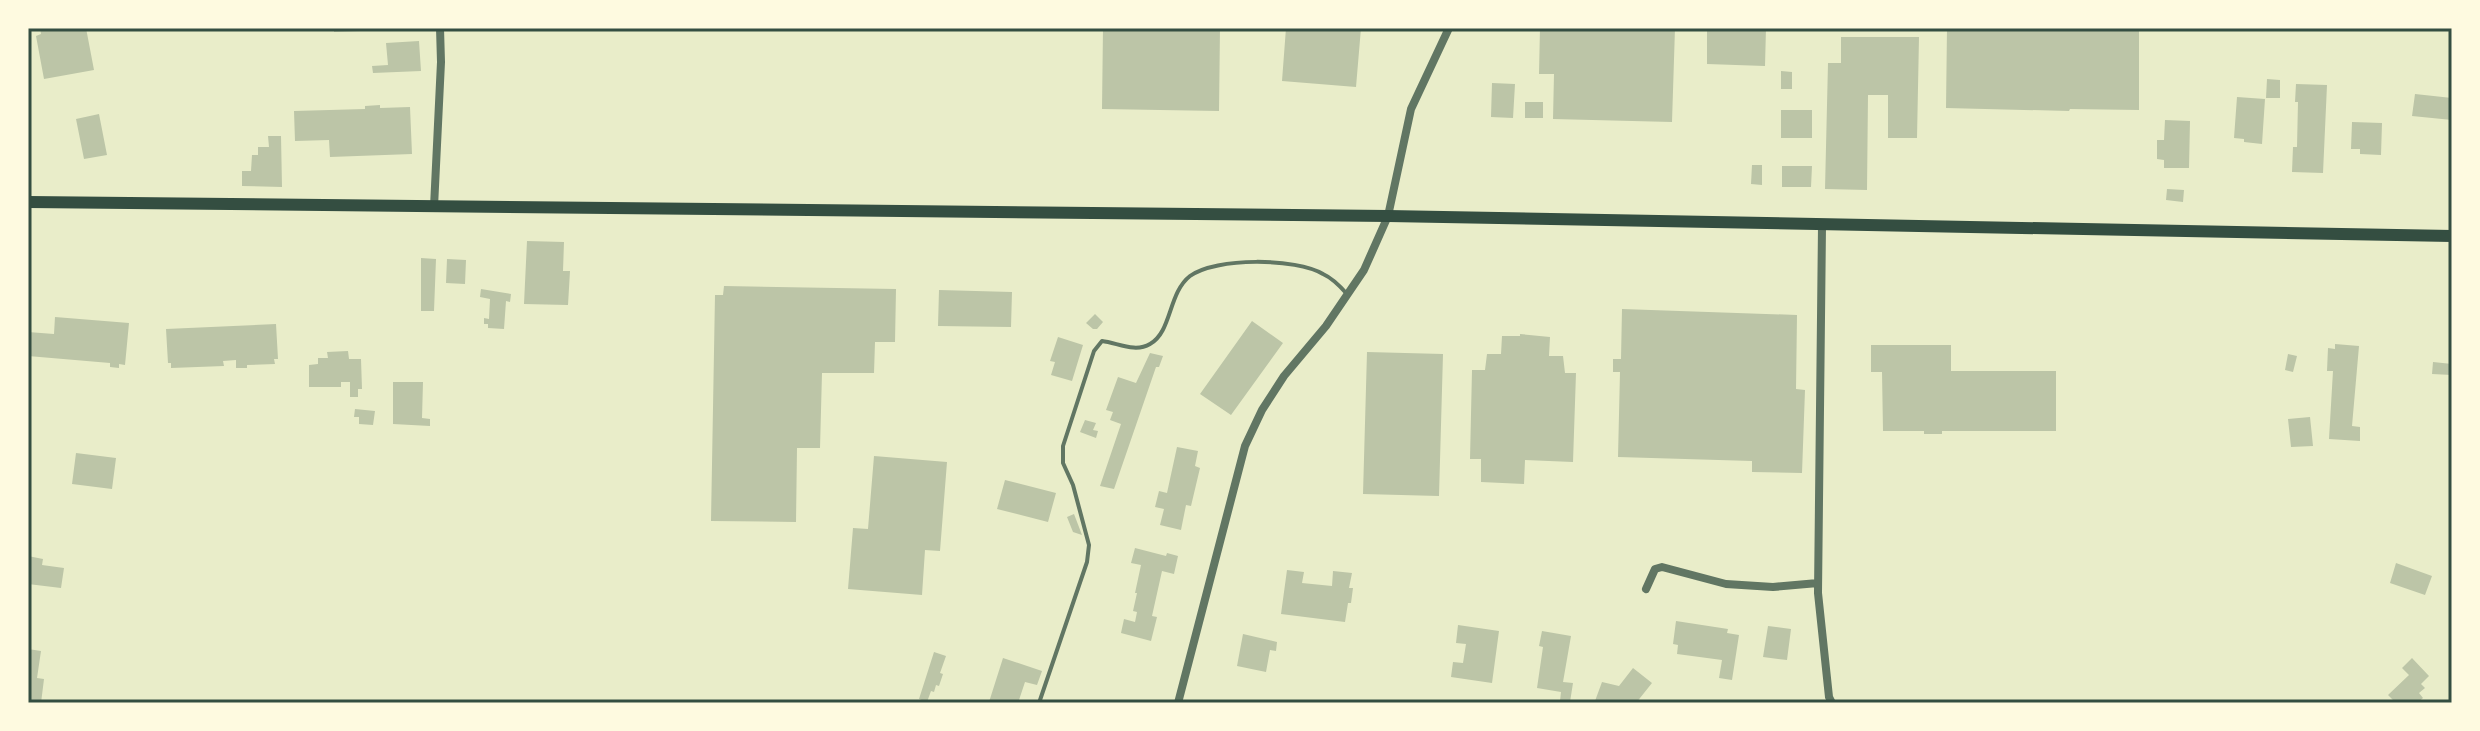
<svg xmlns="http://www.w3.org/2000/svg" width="2480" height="731" viewBox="0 0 2480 731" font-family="'Open Sans',sans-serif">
	<rect width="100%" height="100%" fill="#e9edc9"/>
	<path fill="#bcc5a7" d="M40 28H86L94 70 44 79 36 36 41 34Z
		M334 28H361V31L334 32Z
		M1103 28H1220L1219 111 1102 109Z
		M1286 28H1361L1356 87 1282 81Z
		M1540 28H1675L1672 122 1553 119 1554 74H1539Z
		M1707 28H1766L1765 66 1707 64Z
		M1947 28H2139V110L2070 109 2069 111 1946 108Z
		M1841 37H1919L1917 138H1888V95H1868L1867 190 1825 189 1828 63H1841Z
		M419 41 421 71 373 73 372 66 388 65 386 43Z
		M1781 71 1792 72V89H1781Z
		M2267 79 2280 80V98H2266Z
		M1492 83 1515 84 1513 118 1491 117Z
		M2296 84 2327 85 2323 173 2292 172 2293 147H2297L2298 102H2295Z
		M2415 94 2452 98V120L2412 116Z
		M2237 97 2265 99 2262 144 2244 142V139L2234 138Z
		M1525 102H1543V118H1525Z
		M380 105V108L410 107 412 154 330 157 329 140 295 141 294 111 365 109V106Z
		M1781 110H1812V138H1781Z
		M99 114 107 155 84 159 76 119Z
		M2165 120 2190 121 2189 168H2164V160L2157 159V140H2164Z
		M2352 122 2382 123 2381 155 2360 154V149H2351Z
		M268 136H281L282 187 242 186V171H251L252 155H258V147H269Z
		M1752 165H1762V185L1751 184Z
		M1782 166H1812L1811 187H1782Z
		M2167 189 2184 190 2183 202 2166 200Z
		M527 241 564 242 563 271H570L568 305 524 304Z
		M421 258 436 259 434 311H421Z
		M447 259 466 260 465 284 446 283Z
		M724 286 896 289 895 342H875L874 373H822L820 448H797L796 522 711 521 715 295H723Z
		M481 289 511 294 510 302 506 301 504 329 488 328V324H484V318L489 319 490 299 480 297Z
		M939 290 1012 292 1011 327 938 326Z
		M1622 309 1797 315 1796 389 1805 390 1802 473 1752 472V461L1618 457 1620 372H1613V359H1621Z
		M1095 314 1103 322 1097 329H1093L1086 323Z
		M55 317 129 323 125 365 119 364V368L110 367V363L28 356V332L54 334Z
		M1252 321 1283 343 1231 415 1200 394Z
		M276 324 278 359H274L275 364 247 365V368H236V360L223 361 224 366 171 368V363H168L166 329Z
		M1520 334 1550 337 1549 356H1563L1565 373H1576L1573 462 1525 460 1524 484 1481 482V459H1470L1472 370H1485L1487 354H1501L1502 336H1520Z
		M1058 337 1083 345 1072 381 1051 375 1055 362 1050 361Z
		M2335 344 2359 346 2352 426 2360 427V441L2329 439 2333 371H2327L2328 348 2335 349Z
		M1871 345H1951V371H2056V431H1942V434H1924V431H1883L1882 372H1871Z
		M348 351 349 359H361L362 389H358V397H350V382H341V387H309V365L318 364V358H328L327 352Z
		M1367 352 1443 354 1439 496 1363 494Z
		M1150 353 1163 356 1159 367H1156L1114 489 1100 486 1121 424 1110 420 1113 412 1106 410 1118 377 1136 383Z
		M2288 354 2297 356 2293 372 2285 370Z
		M2433 362 2452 364V375L2432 374Z
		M393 382H423L422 418 430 419V426L393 424Z
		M355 409 375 411 373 425 359 424V417H354Z
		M2310 417 2313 446 2291 447 2288 419Z
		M1085 420 1096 423 1093 430 1098 431 1096 438 1080 432Z
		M1177 447 1198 451 1195 466 1200 468 1191 506 1186 505 1181 530 1160 525 1164 509 1155 507 1159 491 1167 493Z
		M76 453 116 458 112 489 72 484Z
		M874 456 947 462 940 551 925 550 922 595 848 589 853 528 868 529Z
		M1005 480 1056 493 1048 522 997 509Z
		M1074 514 1082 535 1073 532 1067 517Z
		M1135 548 1166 556 1167 553 1178 556 1174 574 1162 571 1152 616 1157 617 1151 641 1121 633 1124 619 1135 622 1137 612 1133 611 1137 593H1135L1141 565 1131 563Z
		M28 556 43 559 42 565 64 568 61 588 28 584Z
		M2396 563 2432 576 2425 595 2390 583Z
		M1287 570 1304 572 1302 583 1332 586 1333 571 1352 573 1349 588H1353L1351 603H1348L1345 622 1281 614Z
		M1676 621 1728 629 1727 633 1739 635 1732 680 1719 678 1722 660 1677 654 1678 645 1673 644Z
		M1458 625 1499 631 1492 683 1451 677 1453 662 1463 663 1466 644 1456 643Z
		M1768 626 1791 629 1787 660 1763 657Z
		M1542 631 1571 636 1563 682 1573 683 1570 702 1560 701 1561 692 1537 688 1543 647 1539 646Z
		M1243 634 1277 642 1276 651 1270 650 1266 672 1237 666Z
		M28 649 41 651 37 678 44 679 41 703H28Z
		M934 652 946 656 940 673 943 674 939 686 936 685 934 692 931 691 927 702 919 699Z
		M1003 658 1042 671 1037 685 1025 682 1018 703 989 702Z
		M2412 658 2429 676 2421 684 2425 688 2419 693 2423 698 2417 703H2396L2388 695 2409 675 2402 668Z
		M1633 668 1652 683 1636 703H1601L1595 701 1602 682 1619 686Z"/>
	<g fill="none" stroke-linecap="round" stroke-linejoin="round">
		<path stroke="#617663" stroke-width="4" d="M1039 703 1087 562 1089 545 1073 485 1063 463V446L1094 351 1102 341C1118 343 1135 353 1150 344 1172 332 1168 293 1190 276 1216 257 1296 258 1323 274 1332 278 1340 286 1347 294"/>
		<path stroke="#617663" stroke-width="8" d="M434 207 441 62 440 28
			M1822 226 1818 593 1829 697 1832 703
			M1646 589 1655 569 1662 567 1726 584 1773 587 1818 583
			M1178 703 1245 446 1262 410 1284 376 1326 326 1364 270 1388 216 1411 109 1449 28"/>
		<path stroke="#344e41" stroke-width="12" d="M28 202 1388 216 2452 236"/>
	</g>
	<rect width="2480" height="731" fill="none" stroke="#fefae0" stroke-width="60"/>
	<rect x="30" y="30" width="2420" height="671" fill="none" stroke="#344e41" stroke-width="3"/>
</svg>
